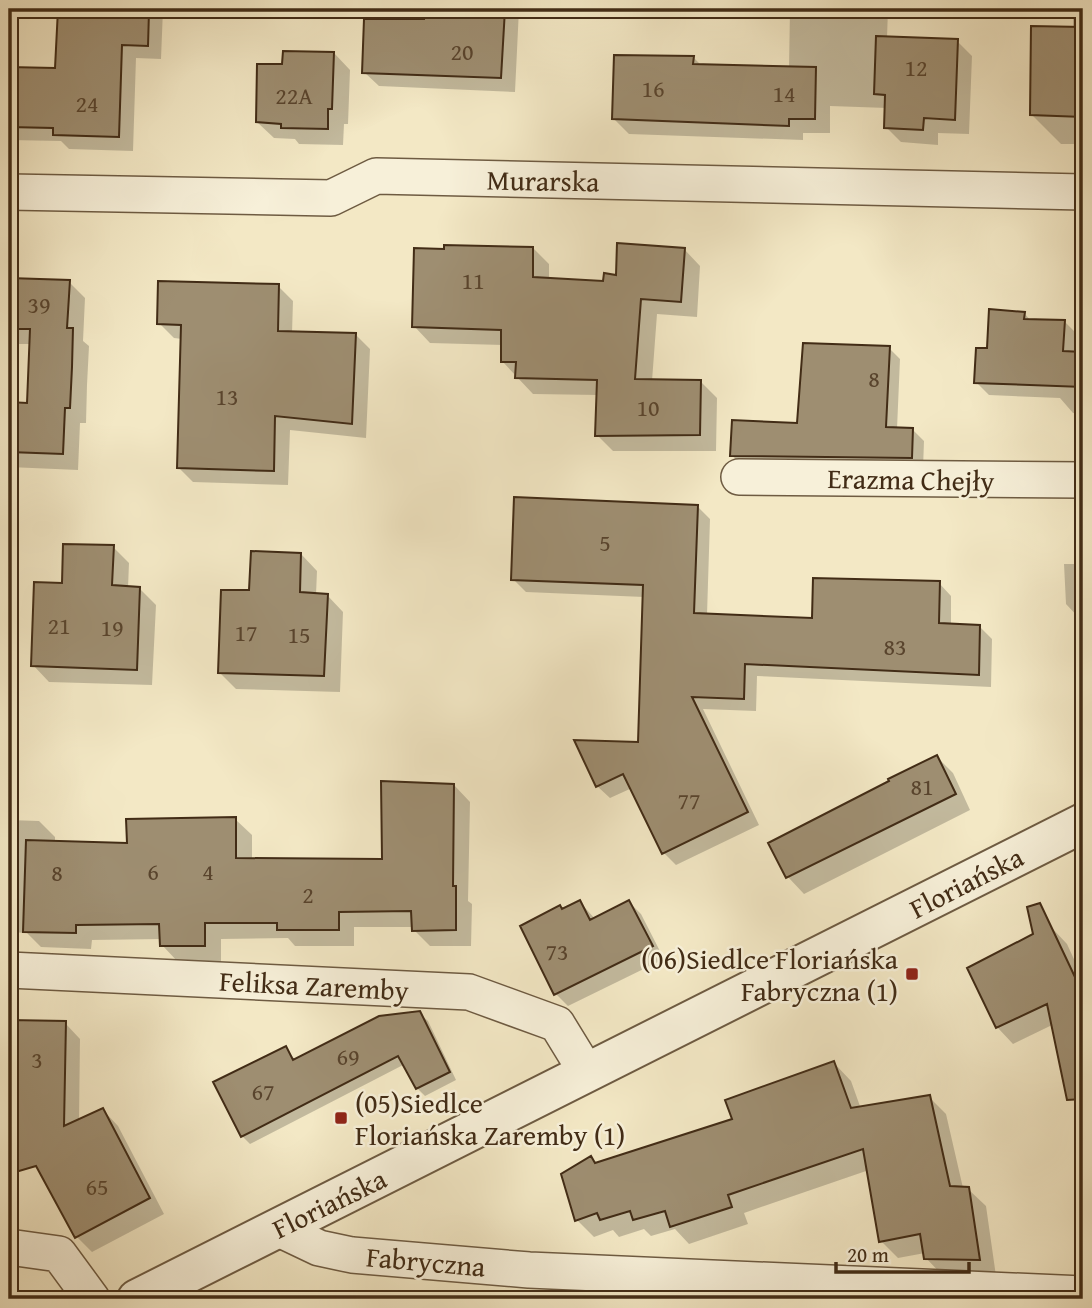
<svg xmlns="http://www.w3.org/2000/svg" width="1092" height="1308" viewBox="0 0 1092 1308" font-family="'Gentium Book Plus',serif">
	<rect width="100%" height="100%" fill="#f3e8c5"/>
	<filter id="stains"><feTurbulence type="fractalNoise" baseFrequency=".00286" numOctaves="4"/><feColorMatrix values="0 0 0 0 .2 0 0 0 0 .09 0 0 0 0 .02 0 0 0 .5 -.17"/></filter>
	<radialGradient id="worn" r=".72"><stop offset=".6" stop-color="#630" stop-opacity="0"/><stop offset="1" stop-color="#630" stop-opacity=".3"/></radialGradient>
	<path fill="#0003" d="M60 9H163L161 59 136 58 133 151 69 149 61 141 9 140V69L57 70Z
		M426 9H519L515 92 379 86 364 72 425 21Z
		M790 9H888L887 38 957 41 972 56 969 134 938 133V145L901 142 886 127 887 108 830 106V133H803V140L629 134 614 119 693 57 702 66 789 68Z
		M1073 9H1083V144H1061L1032 115 1073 29Z
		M334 53 350 70 348 124H344L343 145 299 144 295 139 274 138 257 122 284 66Z
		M533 248 549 264V280L605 283 684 249 700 266 697 317 657 314 652 381 701 382 717 398 716 451H613L597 435 598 395 533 394 502 361 503 345 430 343 414 326Z
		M9 280 69 282 85 298 83 341 89 346 87 385 86 423H80L78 470 9 467V404H29L31 344H9Z
		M278 286 293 301 292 333 355 334 370 349 366 438 290 430 288 485 193 482 178 467 182 339 174 338 159 323Z
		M1024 313 1031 321H1064L1077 334V354H1083V414L1073 413 1060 398 989 395 976 382 989 350Z
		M889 348 900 359 897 429 913 430 924 441 923 469 743 467 732 455 799 425Z
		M697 506 710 519 707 615 814 620 939 583 951 596V626L980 627 992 639 991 687 757 676 756 711 703 709 759 825 676 865 664 853 632 788 610 798 597 786 639 744 644 597 526 592 513 579Z
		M113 547 129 563 128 588 140 589 156 605 152 685 49 682 33 665 63 585Z
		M301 554 317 571 316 595H327L343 612 340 692 236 689 220 673 251 592Z
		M1064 564H1083V619H1080L1066 604Z
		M937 757 953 773 970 810 804 894 788 877 770 844Z
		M454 785 470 802 468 901 472 904 471 946H430L414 930V927H354V946H295L288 938 221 939V962H178L162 945V939L92 940 91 949 41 947 27 933 9 932V820L39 821 55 837V843L128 845 235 819 252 835V860H383Z
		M580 902 595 919 629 902 641 914 664 959 568 1006 556 994 562 911Z
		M1051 927 1067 944 1083 979V1010L1013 1044 997 1027Z
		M419 1013 428 1021 456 1080 425 1096 417 1088 405 1064 250 1144 242 1136 286 1048 296 1061Z
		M9 1020 65 1023 80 1039 79 1121 103 1110 118 1126 164 1214 92 1252 77 1237 17 1127 15 1230H9Z
		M834 1063 851 1081 861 1109 929 1097 946 1114 963 1188 968 1189 986 1206 996 1276H943L926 1258 925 1253 898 1258 881 1241 869 1170 744 1213 748 1224 689 1244 675 1229 651 1236 644 1229 619 1237 613 1230 594 1237 577 1220 591 1158 597 1164 734 1120Z"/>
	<path fill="#9e8e71" stroke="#422c16" stroke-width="2" d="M58 9 149 11 148 46 122 45 119 137 53 135V128L9 127V67L55 68Z
		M424 9H505L501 78 362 73 364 19H424Z
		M1031 26 1083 27V117L1030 115Z
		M876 36 958 39 955 120 924 118 923 130 884 128 885 95 874 94Z
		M283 51 334 52 332 109H328V129L281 128V124L256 122 257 64H282Z
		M614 55 694 56 693 64 816 67 815 119H789V126L612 119Z
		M617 243 685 248 681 302 641 299 635 379 701 380 700 435 595 436 597 380 515 378 516 362H501V330L412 327 414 248 444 249V245L533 247V277L603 281 604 273 616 275Z
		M9 278 70 280 67 328H73L72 367 70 408H65L63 454 9 452V402L27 403 30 329H9Z
		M158 281 279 284 278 331 356 333 352 424 275 416 274 471 177 468 181 325 157 324Z
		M989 309 1025 312 1024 319 1065 320 1063 351 1083 352V387L974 383 976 348H987Z
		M803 343 890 346 886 427 913 428 912 458 730 456 732 420 797 423Z
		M514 497 698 505 694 613 812 618 813 578 940 581 939 623 980 625 979 675 745 664 744 699 692 697 748 812 662 854 623 774 596 787 574 740 638 742 643 585 511 580Z
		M63 544 114 545 112 585 140 587 137 670 31 666 34 582 62 583Z
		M251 551 301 553 300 592 328 594 324 676 218 673 221 590H249Z
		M937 755 956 794 786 878 768 843 889 781 888 779Z
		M381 781 454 784 453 886H456V930L412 931 411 911 339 912V930H277V923H205V946H160L159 924 76 925V933L23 932 26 840 127 843 126 819 236 817V858L382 859Z
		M580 900 590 920 629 900 653 946 554 995 520 926 560 905 562 909Z
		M1040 903 1083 994V1099L1067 1100 1047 1004 996 1028 967 968 1033 934 1027 907Z
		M420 1011 450 1072 416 1089 398 1056 241 1137 213 1082 286 1046 293 1060 379 1016Z
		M9 1020 66 1021 64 1126 103 1108 150 1198 75 1238 36 1166 9 1174Z
		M834 1061 851 1108 930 1095 950 1186 969 1187 980 1260 924 1259 920 1234 879 1242 863 1149 728 1195 732 1207 670 1227 665 1211 633 1220 630 1211 600 1220 597 1213 575 1221 561 1174 591 1156 595 1163 732 1119 725 1100Z"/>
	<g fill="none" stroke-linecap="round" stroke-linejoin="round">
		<g stroke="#6e5b42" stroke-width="38">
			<path id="minor" d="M9 192 331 198 376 176 1083 192
				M739 477 1083 480
				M9 970 469 992 557 1024 587 1073
				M277 1228 319 1248 352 1255 529 1270 1083 1294
				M9 1247 59 1254 92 1299"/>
		</g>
		<g stroke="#6e5b42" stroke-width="42">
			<path id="tertiary" d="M137 1299 1083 823"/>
		</g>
		<use href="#minor" stroke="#f7f0d9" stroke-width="35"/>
		<use href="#tertiary" stroke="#f7f0d9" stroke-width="38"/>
	</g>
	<g fill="#8f2418" stroke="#f7f0d9" stroke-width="2.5">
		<rect x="905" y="967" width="14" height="14" rx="3.5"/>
		<rect x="334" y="1111" width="14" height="14" rx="3.5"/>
	</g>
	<g text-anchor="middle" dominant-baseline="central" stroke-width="5" stroke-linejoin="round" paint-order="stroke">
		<g font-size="24" fill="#59442d">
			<text x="462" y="51">20</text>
			<text x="916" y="67">12</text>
			<text x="653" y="88">16</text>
			<text x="784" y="93">14</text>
			<text x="294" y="95">22A</text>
			<text x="87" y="103">24</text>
			<text x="473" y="280">11</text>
			<text x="39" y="304">39</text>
			<text x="874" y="378">8</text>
			<text x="227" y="396">13</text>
			<text x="648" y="407">10</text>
			<text x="605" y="542">5</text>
			<text x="59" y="625">21</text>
			<text x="112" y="627">19</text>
			<text x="246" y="632">17</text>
			<text x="299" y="634">15</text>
			<text x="895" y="646">83</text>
			<text x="922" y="786">81</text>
			<text x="689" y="800">77</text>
			<text x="153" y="871">6</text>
			<text x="208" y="871">4</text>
			<text x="57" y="872">8</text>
			<text x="308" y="894">2</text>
			<text x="557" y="951">73</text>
			<text x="348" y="1056">69</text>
			<text x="37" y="1059">3</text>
			<text x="263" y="1091">67</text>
			<text x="97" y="1186">65</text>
		</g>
		<g font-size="28" fill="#422c16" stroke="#f7f0d9">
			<text transform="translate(543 180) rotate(1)">Murarska</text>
			<text transform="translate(911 479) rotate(1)">Erazma Chejły</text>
			<text transform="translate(966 882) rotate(-27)">Floriańska</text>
			<text transform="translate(314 985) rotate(3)">Feliksa Zaremby</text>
			<text transform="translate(329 1203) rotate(-26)">Floriańska</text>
			<text transform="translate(426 1261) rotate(5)">Fabryczna</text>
		</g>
		<g font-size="28" fill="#422c16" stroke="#f7f0d9" text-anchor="end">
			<text x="898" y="958">(06)Siedlce Floriańska<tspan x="898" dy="32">Fabryczna (1)</tspan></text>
			<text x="355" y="1102" text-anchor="start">(05)Siedlce<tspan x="355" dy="32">Floriańska Zaremby (1)</tspan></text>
		</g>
	</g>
	<rect width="1092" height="1308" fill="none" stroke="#f3e8c5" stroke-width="35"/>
	<rect x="10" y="10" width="1071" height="1287" fill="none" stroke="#422c16" stroke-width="3.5"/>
	<rect x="18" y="18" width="1057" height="1273" fill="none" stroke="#422c16" stroke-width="2"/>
	<path d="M836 1262v10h133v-10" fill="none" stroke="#422c16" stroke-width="3.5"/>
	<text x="847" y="1262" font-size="21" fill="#422c16" stroke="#f7f0d9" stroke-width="5" paint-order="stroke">20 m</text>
	<rect width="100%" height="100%" filter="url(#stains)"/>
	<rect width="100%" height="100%" fill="url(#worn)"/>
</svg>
